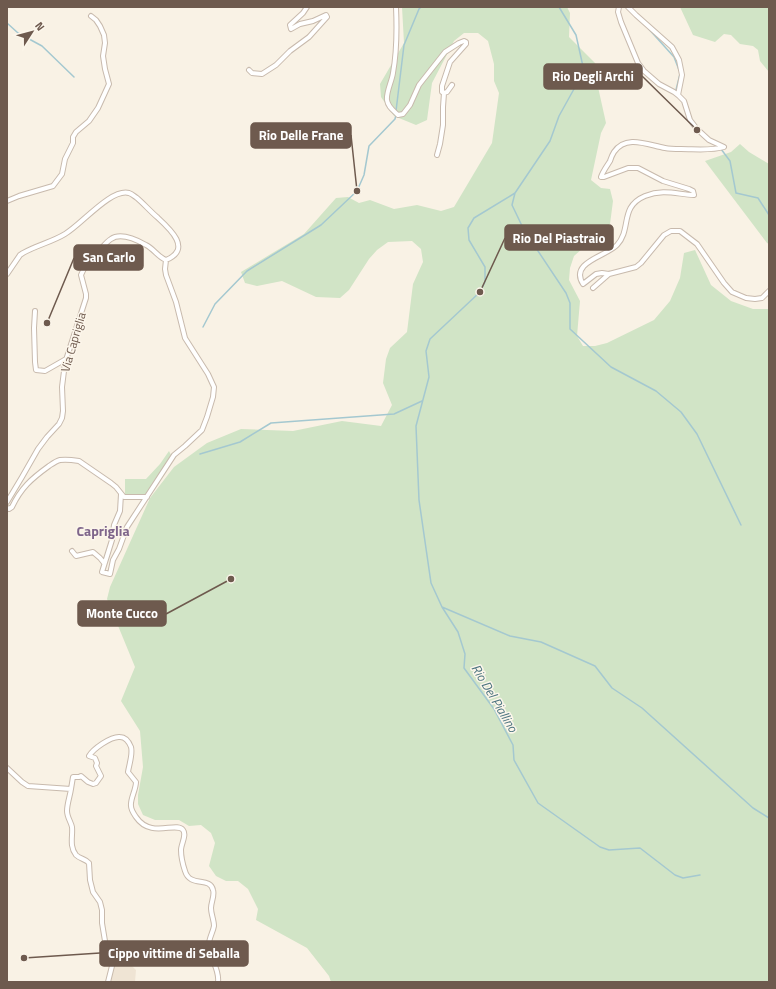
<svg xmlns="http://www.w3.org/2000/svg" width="776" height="989" viewBox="0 0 776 989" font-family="'Titillium Web',sans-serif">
	<rect width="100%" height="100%" fill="#f9f2e5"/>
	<path fill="#efe4d4" d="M109 962 131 965 136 970 135 982H105L108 973Z"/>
	<path fill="#d1e4c6" d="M402 7H567L570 13 569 37 595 63 600 75 598 87 606 123 601 133 591 180 601 188 610 189 613 201 610 224 574 256 570 268 569 280 580 301 577 336 583 346H595L607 343 654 320 670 301 680 278 684 253 695 250 711 285 731 301 753 309H769V982H331L329 976 307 948 256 920 258 909 248 889 238 881H226L216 876 209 866 215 843 211 833 201 825 189 826 179 820H155L143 815 138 804V795L143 767 140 731 121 701 135 667 107 599 110 587 150 498 174 467 207 443 241 429 293 431 342 421 381 426 392 405 383 383 386 359 390 348 407 332 413 284 423 262 421 249 412 241 388 242 377 250 369 259 349 290 340 298 316 297 282 281 257 286 245 283 241 272 304 234 336 198 348 197 359 203 370 200 394 209 417 205 441 211 454 207 492 143 499 93 494 81V64L488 41 478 33H464L454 41 432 83 427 120 416 125 394 116 381 97 380 84 404 43Z
		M680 7H769V72L760 61 758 50 753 46 740 44 731 35 724 34 715 42 693 35Z
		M740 144 749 152 769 164V244L767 243 705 161 731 152Z
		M169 451 172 457 147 495 125 496V479H146L160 464Z"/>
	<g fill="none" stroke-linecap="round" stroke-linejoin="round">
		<path stroke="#a4c8d0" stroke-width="1.5" d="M559 7 576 35 584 71 559 116 550 141 515 193 474 218 468 228 469 240 485 267V282L480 292 430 339 426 351 429 377 416 426 419 500 431 583 442 607 458 632 465 654 464 668 494 709 513 745 514 760 538 803 600 847 609 850 640 848 675 875 683 878 700 875
			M7 23 18 33 42 46 74 77
			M647 27 674 57 679 70
			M677 91 676 90 680 74
			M396 111 404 45 419 9 421 7
			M721 149 730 161 736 193 758 198 769 215
			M515 193 512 205 524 230 566 293 570 303V329L611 367 656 391 681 412 697 434 741 525
			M203 327 215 304 247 271 321 225 357 191 364 175 369 146 395 119 396 115
			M200 454 240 442 271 423 394 414 422 401
			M442 607 510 636 541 642 595 666 612 688 642 708 753 808 769 818"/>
		<g stroke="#c8baad" stroke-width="6">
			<path id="minor" d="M396 7C397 29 397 51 393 73 392 81 386 92 387 100 388 107 393 110 398 115L403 114 410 105 419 85 445 52 459 43 464 41 466 42V44L450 62 442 86V92L444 93 447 92 452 85
				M619 7 618 12 621 22 638 63 644 71 659 84 674 92 679 96 684 101 690 120 697 129 709 140 724 147C711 151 695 149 681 149 676 149 670 149 665 148 648 145 626 134 614 152 612 155 611 158 610 161 607 166 603 171 601 177H604L628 168H638L663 181 689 189 693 191 694 195C676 194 663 189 645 196 619 207 632 229 617 245 607 256 569 262 583 284L596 274 602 273 609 274 636 267 641 263 664 235 671 231H680L697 244 724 283 732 292 746 298 755 299 762 298 769 291
				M628 7 636 15 672 47 679 60 682 75 678 95
				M249 70 252 73 262 74 276 65 290 51 309 37 327 17 326 15 313 21 300 24 291 29 290 25 303 13 307 7
				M437 155 440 144 443 125V107L444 93
				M7 201 19 196 53 186 62 174 65 159 73 143V137L76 132 89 121 98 108 109 84 105 69 103 56 105 43 104 35 100 26 96 20 91 16
				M7 274 20 255 23 253C37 245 52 242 65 234 81 225 111 188 129 193 132 194 134 196 137 198 144 204 150 211 157 217 169 228 193 249 166 260
				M593 288 609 274
				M35 311 34 328 35 362 36 370 45 371 66 359
				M121 494 120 511 114 525 112 540 102 572 110 574 113 560 119 549 127 527 174 455 185 446 202 430 207 417 213 397 214 387 208 374 185 338 176 302 166 275 165 269 166 260
				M7 502 22 477 38 449 47 437 59 424 62 418 63 411 62 387 65 363 86 298V294L81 275C84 267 91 259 97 253 102 248 106 242 111 239 121 232 137 240 146 245 154 249 158 257 166 260
				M7 508 9 509 12 507C21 488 31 479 49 466 52 464 56 461 60 460 66 459 73 460 79 461L111 483 116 487 124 497H147
				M72 551 76 556 93 552 100 558 104 563
				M7 768 22 782 28 786 71 789C70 796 67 804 67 811 67 817 71 822 72 827 73 836 69 846 76 855 80 859 86 859 89 863L90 880 93 892 100 902 102 910V923L105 941 112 966 108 982
				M71 789 73 777H79L81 776 88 782 93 784 96 783 101 776 96 766 97 763 95 758 89 756C93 749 111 736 120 737 125 737 129 742 131 747 133 754 129 765 128 772L136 782C136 790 130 799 131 806 131 810 134 814 136 817 151 839 176 821 183 830 187 835 181 844 181 850 181 857 183 865 185 871 190 888 210 876 213 890 215 895 211 902 211 908 211 914 214 920 214 926 213 932 209 938 209 944 208 957 220 968 218 982"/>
		</g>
		<use href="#minor" stroke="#fff" stroke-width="4"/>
	</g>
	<g text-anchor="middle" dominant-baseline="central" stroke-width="3" stroke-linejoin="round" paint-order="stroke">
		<g font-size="12" fill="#6e5a4e" stroke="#fcf6eb">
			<text transform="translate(73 342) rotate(-74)">Via Capriglia</text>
		</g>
		<g font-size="13" font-style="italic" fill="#4b747f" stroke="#fcf6eb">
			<text transform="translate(495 698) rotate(59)">Rio Del Piallino</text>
		</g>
		<g font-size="14" font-weight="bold" fill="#7f668b" stroke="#fcf6eb">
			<text x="103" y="530">Capriglia</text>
		</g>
	</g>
	<path fill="none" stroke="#6e5a4e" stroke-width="1.5" d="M697 130L642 76M357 191L351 135M480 292L505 238M47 323L74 258M231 579L166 614M24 958L100 953"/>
	<g fill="#6e5a4e" stroke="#fcf6eb" stroke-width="1.5">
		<circle cx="697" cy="130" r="4"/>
		<circle cx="357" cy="191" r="4"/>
		<circle cx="480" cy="292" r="4"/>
		<circle cx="47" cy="323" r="4"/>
		<circle cx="231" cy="579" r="4"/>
		<circle cx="24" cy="958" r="4"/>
	</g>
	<g fill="#6e5a4e" stroke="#6e5a4e" stroke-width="1.5">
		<rect x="544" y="64" width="98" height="25" rx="4"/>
		<rect x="251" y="123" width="100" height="25" rx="4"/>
		<rect x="505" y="225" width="108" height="25" rx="4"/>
		<rect x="74" y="245" width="69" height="25" rx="4"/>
		<rect x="78" y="601" width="88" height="25" rx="4"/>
		<rect x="100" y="941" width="148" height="25" rx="4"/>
	</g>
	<g font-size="13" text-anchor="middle" font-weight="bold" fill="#fff">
		<text x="593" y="81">Rio Degli Archi</text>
		<text x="301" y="140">Rio Delle Frane</text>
		<text x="559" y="243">Rio Del Piastraio</text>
		<text x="109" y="262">San Carlo</text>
		<text x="122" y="618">Monte Cucco</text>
		<text x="174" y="958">Cippo vittime di Seballa</text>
	</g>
	<rect width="776" height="989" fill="none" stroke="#6e5a4e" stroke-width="16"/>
	<g transform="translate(32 32) rotate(54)" stroke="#fcf6eb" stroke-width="3" paint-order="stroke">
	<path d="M0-3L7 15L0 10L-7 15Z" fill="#6e5a4e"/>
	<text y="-6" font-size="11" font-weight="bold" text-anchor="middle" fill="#6e5a4e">N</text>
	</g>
</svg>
